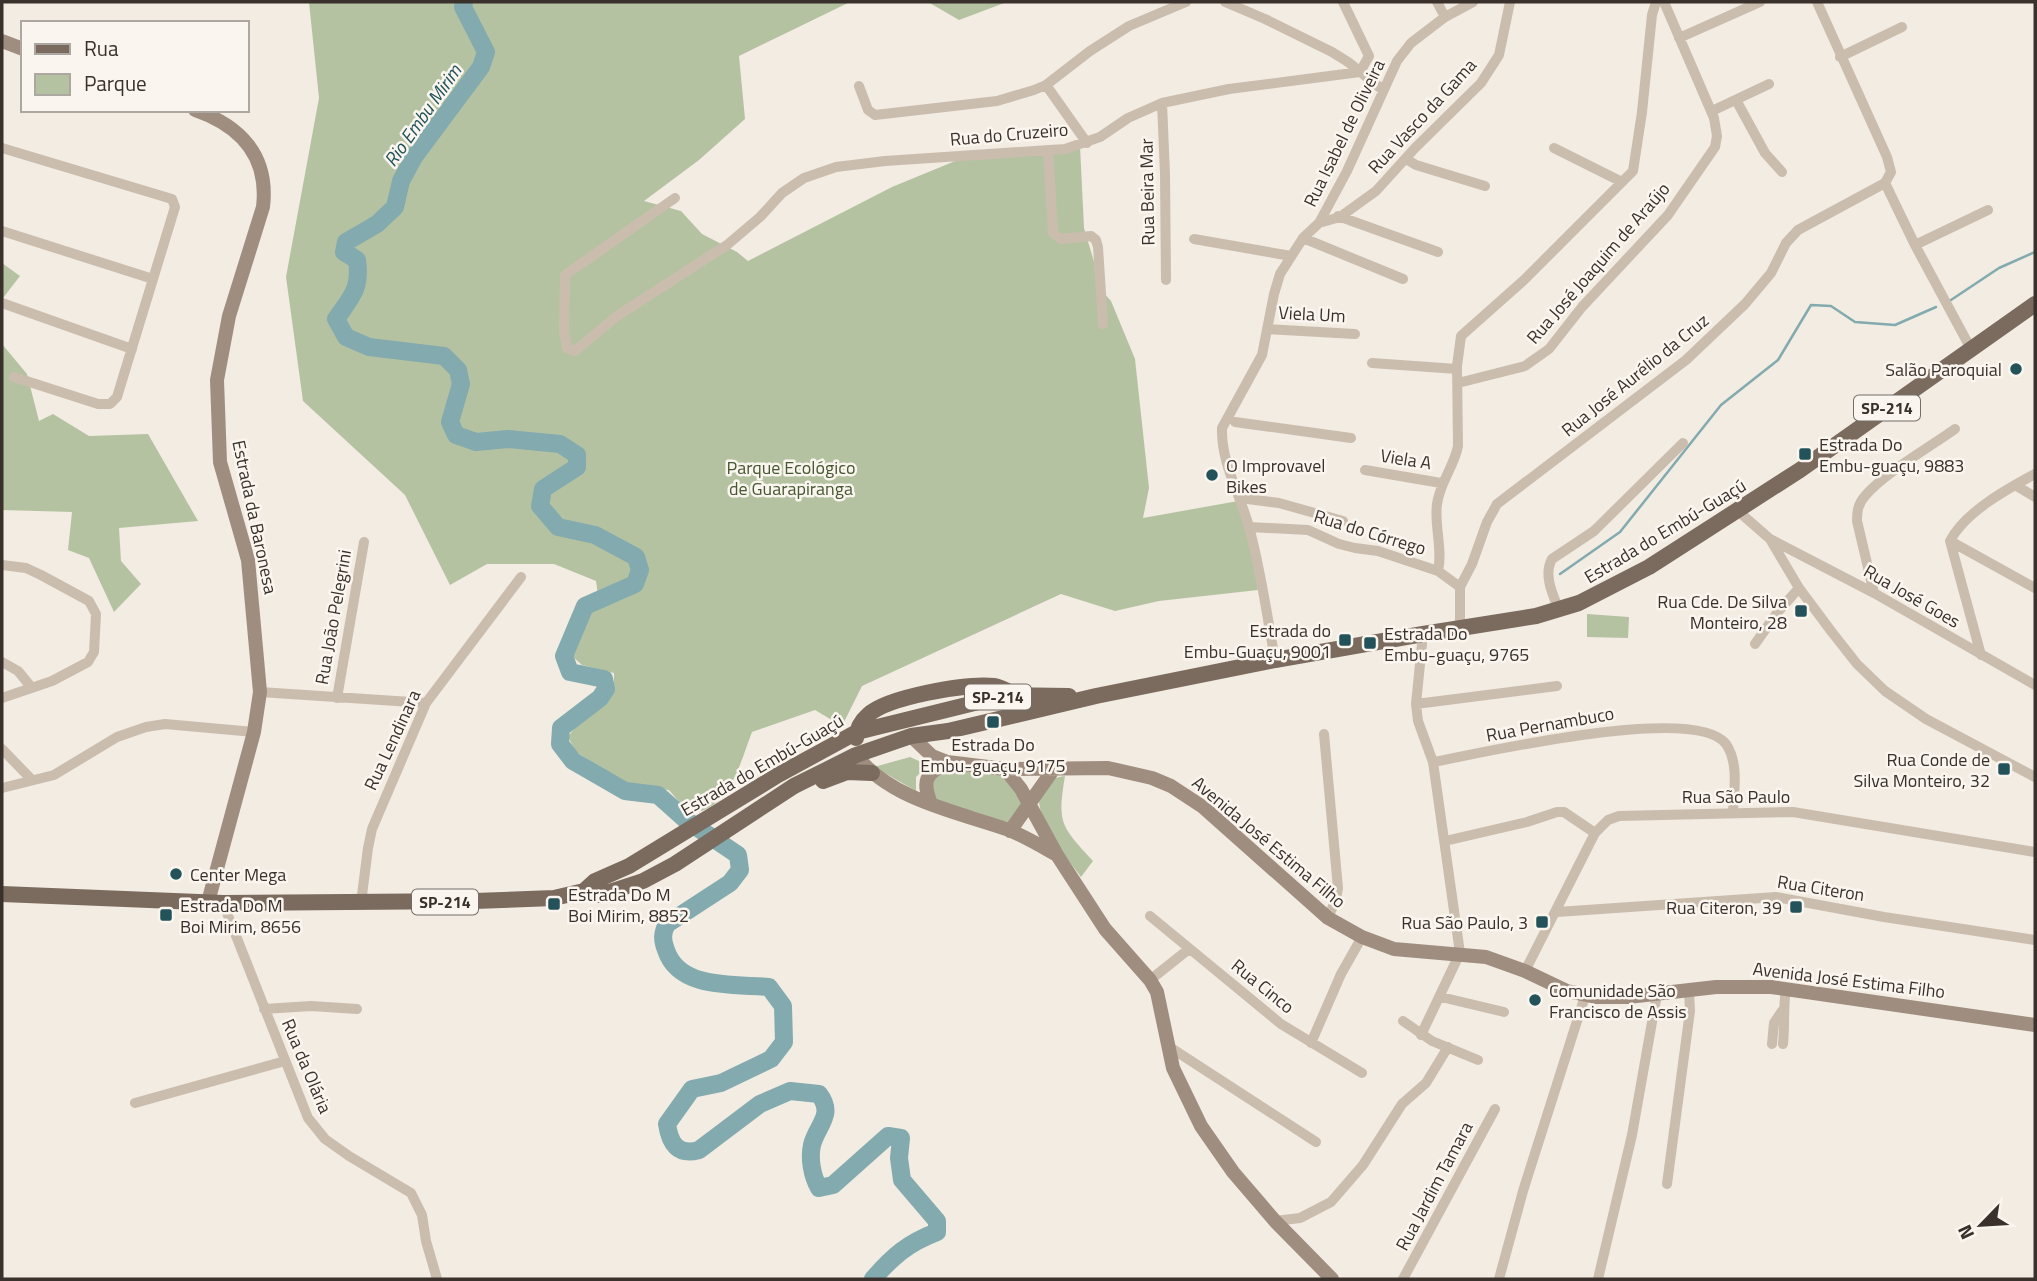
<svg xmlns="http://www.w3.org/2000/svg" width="2037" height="1281" viewBox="0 0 2037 1281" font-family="'Titillium Web',sans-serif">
	<rect width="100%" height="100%" fill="#f3ece2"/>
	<path fill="#b5c2a2" d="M309 2H850L739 56 745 119 699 160 644 201 681 211 702 234 737 252 748 261 892 187 960 159 1080 146 1084 228 1103 292 1111 301 1135 359 1149 488 1143 518 1238 501 1249 527 1258 590 1159 601 1115 611 1061 594 862 686 842 726 815 710 752 732C739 766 730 809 689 814L669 790 628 785 576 752 568 737C585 711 616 708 614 673L582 665 572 656 582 623 599 602 596 581 554 564H487L450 585 405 495 303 401 286 277 319 98Z
		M928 2H1007L959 20Z
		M2 263 20 276 3 298 2 309Z
		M2 344 27 374 39 421 53 414 89 436 148 434 198 521 119 528 121 561 141 584 114 612 89 558 68 550 72 512 2 510Z
		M1587 614 1629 617 1628 638 1587 637Z
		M910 757 928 765 916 777V791L874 767Z
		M949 763 1002 769 1028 803 1010 831 935 805 927 780Z
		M1065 776C1057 824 1061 826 1093 861L1081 877C1065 855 1005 784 1065 776Z"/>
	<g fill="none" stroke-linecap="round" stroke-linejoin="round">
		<path stroke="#82aaaf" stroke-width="2.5" d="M1951 300 1999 268 2035 252
			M1560 574 1620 532 1721 405 1778 360 1811 305 1831 306 1855 322 1895 325 1936 307"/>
		<path stroke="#82aaaf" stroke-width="18" d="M464 2 463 7 486 52 481 67 414 157 401 181 395 207 377 224 346 242 344 252 357 260C361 289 352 296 336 319L346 337 369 347 444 356 458 370 461 384 450 422 456 435 476 442 508 439 560 444 577 455V467L543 489 540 506 558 527 595 535 636 557 640 570 635 584 585 606 564 656 570 672 604 679 606 689 600 698 561 728 560 744 573 761 625 791 658 795 686 820 738 855 740 870 730 883 667 924C662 933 662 940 666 950 679 990 735 984 769 987L783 1006 784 1042 771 1059 721 1083 692 1089 667 1124C670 1144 678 1156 699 1150L760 1104 790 1091 819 1094C835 1115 817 1125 812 1145 809 1158 812 1176 819 1188L833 1185 888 1136 901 1138 899 1158 902 1180 937 1221V1232C908 1243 893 1256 873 1279"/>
		<path stroke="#cbbdae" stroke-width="10" d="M1225 2 1265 19 1332 52 1348 62 1383 90
			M1437 2 1445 17
			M1817 2 1887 157 1891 172 1885 183 1915 245 1971 349
			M1679 38 1760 2
			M1840 57 1902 27
			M1046 85 1087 143
			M859 86 868 110 875 115 997 101 1034 90 1046 85 1090 51 1129 26 1186 2
			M1736 100 1765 153 1782 172
			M1162 103 1165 174 1166 280
			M1712 111 1769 84
			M2 148 172 199 175 207 117 397 110 404H98L14 377
			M1554 148 1622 182
			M1048 150 1053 233 1061 239 1091 236 1096 240 1098 247 1103 324
			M1406 159 1416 165 1485 186
			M675 198 565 275 564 331 567 348 575 351 617 316 727 245 760 217 782 193 804 178 836 167 885 161 1065 149 1100 137 1128 118 1162 103 1229 89 1360 72 1369 56 1343 2
			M1338 216 1438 252
			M1319 223 1340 217 1376 191 1415 148 1481 83 1499 55 1510 2
			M2 231 153 279
			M1303 238 1403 279
			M1194 239 1291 256
			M1915 245 1988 210
			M2 303 132 349
			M1267 329 1355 334
			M1372 363 1457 369
			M1458 383 1525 366 1549 349 1582 307 1668 215 1715 147 1717 136 1714 118 1664 2
			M1235 422 1351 438
			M1365 470 1441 483
			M2015 485 2035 497
			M1240 498 1279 503 1343 521
			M1738 511 1770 539 1799 588 1831 631 1857 664 1885 691 1926 719 2035 777
			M1249 527 1308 530 1339 544 1355 548 1378 551 1438 571 1460 587
			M1770 539 1874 593 2035 685
			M1950 541 2035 588
			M2 565 26 568 41 575 89 601 96 614 94 652 88 662 52 681 2 698
			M1438 571C1443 549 1434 526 1437 504 1440 482 1454 467 1458 446L1457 366 1461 336 1524 280 1633 171 1642 112 1652 15 1656 2
			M1874 593 1857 521C1857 511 1858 504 1865 496 1883 474 1930 447 1955 429
			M1559 610C1553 595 1543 575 1552 559L1594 531 1683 443
			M1460 628V587L1472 564 1487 522 1497 504 1686 360 1745 304 1771 273 1786 243 1798 230 1885 183
			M1755 644 1777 613 1799 588
			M1981 655 1950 541C1965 512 2007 489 2035 474
			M1275 660C1267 616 1261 570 1249 527 1240 493 1221 464 1222 428L1262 355 1274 294 1280 274 1303 238 1319 223 1347 171 1397 61 1411 43 1445 17 1473 2
			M2 662 18 671 32 688
			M260 692 426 703
			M337 698 364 542
			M1416 704 1557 686
			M1324 734 1338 888 1336 899 1328 918
			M2 749 32 780
			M1433 762C1482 753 1696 703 1726 744 1739 763 1734 790 1733 812
			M2 788 54 775 117 737 146 727 165 724 254 732
			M1445 841 1527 822 1557 812H1564L1595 833
			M223 903 308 1118 325 1139 349 1156 411 1193 422 1215 426 1241 437 1279
			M361 903 368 848 372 829 426 703 521 577
			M1557 912 1776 897 1884 917 2035 940
			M1150 916 1281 1024 1362 1073
			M1525 971 1595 833 1608 820 1619 816 1793 812 2035 852
			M1150 980 1189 949
			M1441 997 1504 1012
			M264 1009 311 1006 357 1009
			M1403 1021 1432 1041 1478 1060
			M1421 1035 1460 953 1433 762 1418 721 1416 704 1423 634
			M1311 1043 1341 974 1362 937
			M1772 1044 1774 1023 1782 1011
			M1783 1044C1785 1025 1783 1007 1786 988
			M1168 1046 1316 1142
			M135 1103 285 1061
			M1667 1184 1690 1011 1689 991
			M1275 1221 1300 1218 1331 1202 1363 1165 1402 1104 1426 1083 1448 1047
			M1403 1279 1495 1109
			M1499 1279 1523 1191 1585 996
			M1598 1279 1632 1135 1657 994"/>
		<path stroke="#9f8d7f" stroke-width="14" d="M2 41 23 49
			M195 110C241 126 269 156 263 207L229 316 217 380 220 462 248 560 260 692 254 732 208 902
			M911 736 932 756 947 762 1005 769 1108 768 1152 778 1171 786 1203 807 1328 918 1362 937 1394 949 1486 957 1525 971 1567 991 1596 997H1628L1716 987H1771L2035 1025
			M856 755C890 800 958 812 1009 830 1026 837 1041 846 1057 855
			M1005 769 1021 789 1057 855 1105 929 1150 980 1157 992 1173 1068 1201 1126 1233 1172 1275 1221 1332 1279
			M931 804C922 780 925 775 947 762
			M1010 831 1053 770"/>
		<path stroke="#7b6a5e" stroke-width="16" d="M856 738C857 729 861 721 868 715 887 697 967 683 994 686 1001 687 1007 691 1014 694
			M823 781 847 772 872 773
			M584 891 595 881 629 866 778 775 857 732 1007 695 1069 696
			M2 894 223 903 474 901 554 898 584 891 600 895 643 881 675 864 794 786 856 755 911 736 948 731 1096 696 1275 660 1423 634 1536 616 1579 603 1649 567 1800 470 2035 304"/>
	</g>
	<g fill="#23525a" stroke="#faf6ef" stroke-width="2.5">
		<circle cx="2016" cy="369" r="7"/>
		<rect x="1798" y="447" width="14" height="14" rx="3.5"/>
		<circle cx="1212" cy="475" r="7"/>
		<rect x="1794" y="604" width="14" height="14" rx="3.5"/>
		<rect x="1338" y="633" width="14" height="14" rx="3.5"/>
		<rect x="1363" y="636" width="14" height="14" rx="3.5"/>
		<rect x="986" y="715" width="14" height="14" rx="3.5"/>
		<rect x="1997" y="762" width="14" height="14" rx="3.5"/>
		<circle cx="176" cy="874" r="7"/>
		<rect x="547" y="897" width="14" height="14" rx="3.5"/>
		<rect x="1789" y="900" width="14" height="14" rx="3.5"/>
		<rect x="159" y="908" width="14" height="14" rx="3.5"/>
		<rect x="1535" y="915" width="14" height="14" rx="3.5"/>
		<circle cx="1535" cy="1000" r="7"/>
	</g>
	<g text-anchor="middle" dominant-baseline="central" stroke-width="5" stroke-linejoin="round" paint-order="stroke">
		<g fill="#faf6ef" stroke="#746c66" stroke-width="2">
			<rect x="1854" y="395.5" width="66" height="25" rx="5"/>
			<rect x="965" y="684.5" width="66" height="25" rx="5"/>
			<rect x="412" y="889.5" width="66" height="25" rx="5"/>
		</g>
		<g font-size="16" font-weight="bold" fill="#3a312c">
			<text x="1887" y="408">SP-214</text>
			<text x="998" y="697">SP-214</text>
			<text x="445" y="902">SP-214</text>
		</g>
		<g font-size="18" fill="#3a312c" stroke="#faf6ef">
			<text transform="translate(1422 116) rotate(-47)">Rua Vasco da Gama</text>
			<text transform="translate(1344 133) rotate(-64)">Rua Isabel de Oliveira</text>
			<text transform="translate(1009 134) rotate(-5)">Rua do Cruzeiro</text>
			<text transform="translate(1147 192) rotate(-91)">Rua Beira Mar</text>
			<text transform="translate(1598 263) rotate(-49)">Rua José Joaquim de Araújo</text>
			<text transform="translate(1312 314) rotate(3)">Viela Um</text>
			<text transform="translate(1635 375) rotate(-39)">Rua José Aurélio da Cruz</text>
			<text transform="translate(1406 459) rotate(9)">Viela A</text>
			<text transform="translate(255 517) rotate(78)">Estrada da Baronesa</text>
			<text transform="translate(1665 531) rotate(-31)">Estrada do Embú-Guaçú</text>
			<text transform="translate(1370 532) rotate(17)">Rua do Córrego</text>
			<text transform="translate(1912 596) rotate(30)">Rua José Goes</text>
			<text transform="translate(333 617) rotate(-80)">Rua João Pelegrini</text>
			<text transform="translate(1550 724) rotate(-10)">Rua Pernambuco</text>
			<text transform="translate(392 740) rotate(-65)">Rua Lendinara</text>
			<text transform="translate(762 765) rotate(-30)">Estrada do Embú-Guaçú</text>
			<text x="1736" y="796">Rua São Paulo</text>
			<text transform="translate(1269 842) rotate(40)">Avenida José Estima Filho</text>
			<text transform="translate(1821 888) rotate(9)">Rua Citeron</text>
			<text transform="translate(1849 980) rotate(7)">Avenida José Estima Filho</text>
			<text transform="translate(1263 986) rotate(39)">Rua Cinco</text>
			<text transform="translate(307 1066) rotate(67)">Rua da Olária</text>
			<text transform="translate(1434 1186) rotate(-62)">Rua Jardim Tamara</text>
		</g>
		<g font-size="18" fill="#3a312c" stroke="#faf6ef" text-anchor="start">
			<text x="2002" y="369" text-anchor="end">Salão Paroquial</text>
			<text x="1819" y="444">Estrada Do<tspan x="1819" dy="21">Embu-guaçu, 9883</tspan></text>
			<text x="1226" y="465">O Improvavel<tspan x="1226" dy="21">Bikes</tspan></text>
			<text x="1787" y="601" text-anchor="end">Rua Cde. De Silva<tspan x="1787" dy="21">Monteiro, 28</tspan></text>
			<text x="1331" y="630" text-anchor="end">Estrada do<tspan x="1331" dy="21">Embu-Guaçu, 9001</tspan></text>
			<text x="1384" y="633">Estrada Do<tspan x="1384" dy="21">Embu-guaçu, 9765</tspan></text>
			<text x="993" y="744" text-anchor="middle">Estrada Do<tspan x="993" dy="21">Embu-guaçu, 9175</tspan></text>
			<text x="1990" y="759" text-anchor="end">Rua Conde de<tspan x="1990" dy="21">Silva Monteiro, 32</tspan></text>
			<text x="190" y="874">Center Mega</text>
			<text x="568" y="894">Estrada Do M<tspan x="568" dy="21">Boi Mirim, 8852</tspan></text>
			<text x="180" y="905">Estrada Do M<tspan x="180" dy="21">Boi Mirim, 8656</tspan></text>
			<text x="1782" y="907" text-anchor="end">Rua Citeron, 39</text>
			<text x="1528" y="922" text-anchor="end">Rua São Paulo, 3</text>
			<text x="1549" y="990">Comunidade São<tspan x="1549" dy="21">Francisco de Assis</tspan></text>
		</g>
		<g font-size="18" fill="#465731" stroke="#faf6ef">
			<text x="791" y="467">Parque Ecológico<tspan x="791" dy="21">de Guarapiranga</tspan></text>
		</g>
		<g font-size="19" font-style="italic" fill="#23525a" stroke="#faf6ef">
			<text transform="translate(422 115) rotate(-55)">Rio Embu Mirim</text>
		</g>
	</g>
	<rect width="2037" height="1281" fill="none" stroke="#3a312c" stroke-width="7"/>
	<rect x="21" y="21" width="228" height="91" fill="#faf6ef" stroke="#ada7a1" stroke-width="2"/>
	<rect x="35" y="44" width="35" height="10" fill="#7b6a5e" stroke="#ada7a1" stroke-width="2"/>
	<text x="84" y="56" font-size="21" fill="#3a312c">Rua</text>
	<rect x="35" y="74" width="35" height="21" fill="#b5c2a2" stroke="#ada7a1" stroke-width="2"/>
	<text x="84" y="91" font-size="21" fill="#3a312c">Parque</text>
	<g transform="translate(1981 1225) rotate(245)" stroke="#faf6ef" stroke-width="5" paint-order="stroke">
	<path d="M0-5L12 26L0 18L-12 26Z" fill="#3a312c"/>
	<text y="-10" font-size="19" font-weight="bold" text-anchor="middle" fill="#3a312c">N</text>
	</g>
</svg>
